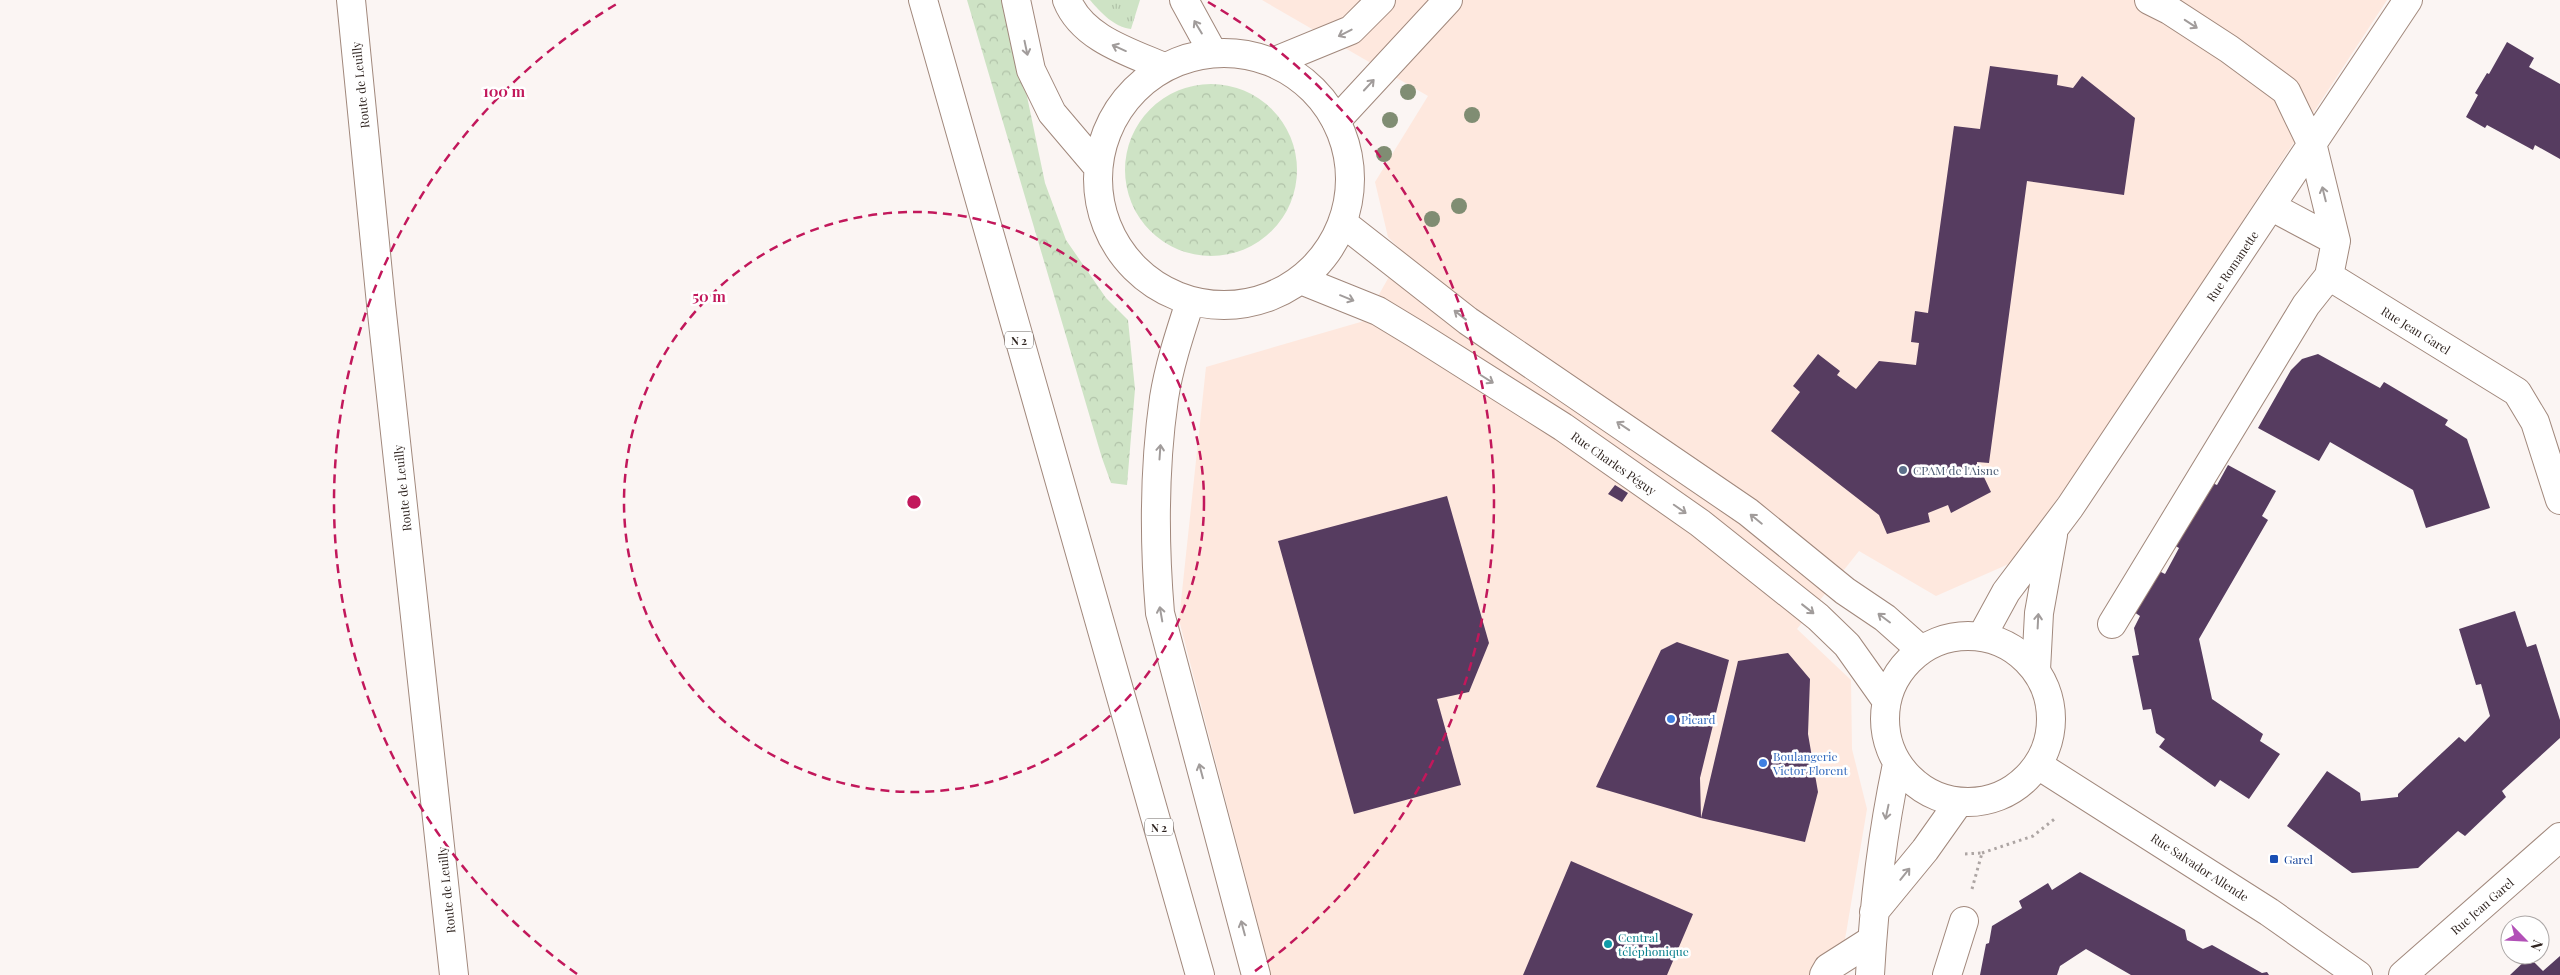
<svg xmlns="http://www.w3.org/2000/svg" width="2560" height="975" viewBox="0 0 2560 975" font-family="'Playfair Display',serif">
	<defs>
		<pattern id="grass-tufts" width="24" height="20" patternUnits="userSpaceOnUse" patternTransform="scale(1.25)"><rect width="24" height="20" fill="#cee3c5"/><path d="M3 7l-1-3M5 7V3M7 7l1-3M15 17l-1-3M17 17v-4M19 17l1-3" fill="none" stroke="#b1c3a9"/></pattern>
		<pattern id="forest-crowns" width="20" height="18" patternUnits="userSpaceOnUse" patternTransform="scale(1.25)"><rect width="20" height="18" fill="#cee3c5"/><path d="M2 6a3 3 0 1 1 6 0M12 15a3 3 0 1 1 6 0" fill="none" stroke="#b1c3a9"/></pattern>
	</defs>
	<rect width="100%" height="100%" fill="#fbf5f3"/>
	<path fill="#fee8de" d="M1262 0H2387L2096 445 2011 563 1936 596 1859 551 1797 629 1851 680 1852 749 1867 809 1839 975H1271L1179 620 1206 367 1364 321 1403 252 1388 237 1375 182 1428 96Z"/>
	<path fill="url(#grass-tufts)" d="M1090 0H1140L1131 29C1114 27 1101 13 1090 0Z"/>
	<path fill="url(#forest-crowns)" d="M967 0H1007L1045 183 1066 240 1106 298 1128 320 1135 389 1127 485 1111 483 1102 458Z
		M1125 170a86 86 0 1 1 172 0a86 86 0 1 1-172 0Z"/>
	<path fill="#563c60" d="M2507 42 2534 58 2529 67 2560 84V159L2535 145 2533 150 2487 125 2485 128 2466 117 2478 95 2475 93 2487 73 2489 74Z
		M1990 66 2058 75 2057 85 2073 88 2082 76 2135 118 2124 195 2027 181 1989 463 1977 462V467L1979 473 1983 475 1991 492 1951 513 1948 505 1928 513 1930 522 1887 534 1879 515 1771 431 1800 392 1793 386 1818 354 1840 371 1837 375 1856 389 1879 361 1916 365 1919 343 1911 342 1915 311 1928 313 1954 126 1980 129Z
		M2318 354 2380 388 2384 382 2448 420 2445 425 2467 439 2490 508 2426 528 2413 490 2330 442 2319 461 2258 428 2291 370 2302 359Z
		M2228 465 2276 491 2262 516 2268 520 2199 639 2212 699 2263 734 2260 741 2280 754 2249 799 2220 780 2215 787 2159 747 2165 739 2156 733 2151 709 2143 710 2132 656 2139 655 2134 628 2140 616 2134 612 2157 570 2165 574 2179 548 2172 544 2208 481 2217 485Z
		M1615 485 1628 493 1622 502 1608 494Z
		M1447 496 1489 643 1469 692 1437 699 1461 785 1354 814 1278 541Z
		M2515 611 2527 647 2536 644 2560 720V738L2502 791 2506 797 2465 836 2458 831 2418 868 2352 873 2287 826 2327 771 2360 793 2361 801 2398 797V794L2459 737 2465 742 2490 716 2481 684 2476 685 2459 629Z
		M1677 642 1729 660 1700 778 1701 818 1738 661 1788 653 1810 679 1808 734 1818 792 1805 842 1701 818 1596 787 1661 650Z
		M1571 861 1693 914 1667 975H1523Z
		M2080 872 2185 930 2187 940 2203 949 2212 945 2262 973 2267 972 2269 975H2131L2086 949 2060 966 2057 975H1980L1986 944 1989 943 1992 926 2022 908 2019 901 2048 883 2052 890Z
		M2560 956V975H2510L2529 957 2543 971Z"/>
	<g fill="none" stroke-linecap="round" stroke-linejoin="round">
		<g stroke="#a1887c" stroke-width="30">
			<path id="minor" d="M2149 0 2169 10 2229 49 2286 91 2313 147 2336 241 2329 276 2517 392 2535 422 2560 500
				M1273 62 1351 30 1381 0
				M1336 121 1448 0
				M2272 207 2336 241
				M2112 624 2306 305 2329 276
				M1982 636 2006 592 2070 507 2408 0
				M2036 670 2039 613 2053 535
				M2038 765 2269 912 2358 975
				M1824 975 1828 968 1872 940
				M1947 975 1964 921
				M2403 975 2560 837"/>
		</g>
		<g stroke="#a1887c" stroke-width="30">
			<path id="major" d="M351 0 381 304 454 975
				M923 0C1014 325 1109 649 1200 975
				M1016 0 1031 70 1052 113 1097 166
				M1067 0C1082 38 1129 52 1164 67
				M1184 0 1213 53
				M1098 179a126 126 0 1 1 252 0a126 126 0 1 1-252 0Z
				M1343 223 1468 321 1748 512 1845 591 1885 618 1921 650
				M1301 280 1378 311 1416 334 1563 427 1700 523 1818 617 1847 645 1886 700
				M1190 302C1180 333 1169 366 1164 398 1154 468 1154 542 1160 613L1256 975
				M1885 719a83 83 0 1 1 166 0a83 83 0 1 1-166 0Z
				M1874 912 1925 850 1959 802
				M1870 975C1874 902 1882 835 1897 764"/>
		</g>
		<path stroke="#ada5a3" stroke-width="3" stroke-dasharray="2.5 4" stroke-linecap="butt" d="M1982 853 2033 836 2057 817
			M1965 854 1982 853 1972 889"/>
		<use href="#minor" stroke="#fff" stroke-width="28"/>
		<use href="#major" stroke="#fff" stroke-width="28"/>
	</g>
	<g fill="#808d73">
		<circle cx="1408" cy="92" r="8"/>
		<circle cx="1472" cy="115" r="8"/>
		<circle cx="1390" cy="120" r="8"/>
		<circle cx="1384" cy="154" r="8"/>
		<circle cx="1459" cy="206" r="8"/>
		<circle cx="1432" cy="219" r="8"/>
	</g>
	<defs><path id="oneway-shaft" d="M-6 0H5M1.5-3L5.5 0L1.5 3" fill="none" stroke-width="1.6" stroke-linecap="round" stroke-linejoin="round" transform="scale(1.25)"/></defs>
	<g stroke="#a19c9b">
		<use href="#oneway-shaft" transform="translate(2191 24) rotate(33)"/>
		<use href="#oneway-shaft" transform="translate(1198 27) rotate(-121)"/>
		<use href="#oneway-shaft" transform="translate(1345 33) rotate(153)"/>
		<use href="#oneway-shaft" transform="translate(1026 48) rotate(78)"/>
		<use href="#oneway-shaft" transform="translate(1119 48) rotate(-156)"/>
		<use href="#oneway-shaft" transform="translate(1369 85) rotate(-47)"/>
		<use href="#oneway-shaft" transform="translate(2324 194) rotate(-104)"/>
		<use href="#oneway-shaft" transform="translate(1347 298) rotate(22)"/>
		<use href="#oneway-shaft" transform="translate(1460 315) rotate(-142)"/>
		<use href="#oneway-shaft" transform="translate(1487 379) rotate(32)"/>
		<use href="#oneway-shaft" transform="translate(1623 426) rotate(-146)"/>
		<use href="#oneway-shaft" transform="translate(1160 452) rotate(-86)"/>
		<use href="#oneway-shaft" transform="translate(1680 509) rotate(35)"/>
		<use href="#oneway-shaft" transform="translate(1756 519) rotate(-141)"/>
		<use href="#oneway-shaft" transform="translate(1808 609) rotate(38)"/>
		<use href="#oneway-shaft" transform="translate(1161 614) rotate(-100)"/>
		<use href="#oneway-shaft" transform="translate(1884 618) rotate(-143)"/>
		<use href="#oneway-shaft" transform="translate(2038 621) rotate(-87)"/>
		<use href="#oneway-shaft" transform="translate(1201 771) rotate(-105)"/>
		<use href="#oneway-shaft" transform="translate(1887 812) rotate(102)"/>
		<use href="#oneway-shaft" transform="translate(1905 874) rotate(-51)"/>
		<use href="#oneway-shaft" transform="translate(1243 928) rotate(-105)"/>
	</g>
	<g fill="none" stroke="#c2185b" stroke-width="2.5" stroke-dasharray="9 6">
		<circle cx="914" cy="502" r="290"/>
		<path d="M577 974A580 580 0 0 1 620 2M1208 2A580 580 0 0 1 1251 974"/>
	</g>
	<circle fill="#5c6f8a" stroke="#fff" stroke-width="2" cx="1903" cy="470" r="5"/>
	<g fill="#3f7fe0" stroke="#fff" stroke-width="2">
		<circle cx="1671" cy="719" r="5"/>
		<circle cx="1763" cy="763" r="5"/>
	</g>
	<rect fill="#1a4fb4" stroke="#fff" stroke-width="2" x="2269" y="854" width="10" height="10" rx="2.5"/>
	<circle fill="#0f9aa8" stroke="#fff" stroke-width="2" cx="1608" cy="944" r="5"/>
	<g text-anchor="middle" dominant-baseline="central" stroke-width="5" stroke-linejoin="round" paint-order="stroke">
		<g fill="#fff" stroke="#6d6663" stroke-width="1">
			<rect x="1005" y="331.5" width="28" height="17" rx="4"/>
			<rect x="1145" y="818.5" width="28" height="17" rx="4"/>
		</g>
		<g font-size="11" font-weight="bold" fill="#2f2420">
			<text x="1019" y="340">N 2</text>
			<text x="1159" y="827">N 2</text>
		</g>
		<g font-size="12" fill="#2f2420" stroke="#fff">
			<text transform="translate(360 85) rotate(-96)">Route de Leuilly</text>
			<text transform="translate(2232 266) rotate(-56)">Rue Romanette</text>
			<text transform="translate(2416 330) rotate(32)">Rue Jean Garel</text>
			<text transform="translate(1614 463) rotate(35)">Rue Charles Péguy</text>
			<text transform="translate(402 488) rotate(-96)">Route de Leuilly</text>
			<text transform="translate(2200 867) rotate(33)">Rue Salvador Allende</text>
			<text transform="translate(446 890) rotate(-96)">Route de Leuilly</text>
			<text transform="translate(2482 906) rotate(-41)">Rue Jean Garel</text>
		</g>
		<g font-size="12" fill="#4e5e75" stroke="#fff" text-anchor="start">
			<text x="1913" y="470">CPAM de l'Aisne</text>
		</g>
		<g font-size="12" fill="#366cbe" stroke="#fff" text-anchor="start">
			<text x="1681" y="719">Picard</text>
			<text x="1773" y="756">Boulangerie<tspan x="1773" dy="14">Victor Florent</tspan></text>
		</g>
		<g font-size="12" fill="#164399" stroke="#fff" text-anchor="start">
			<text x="2284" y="859">Garel</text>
		</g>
		<g font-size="12" fill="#0d838f" stroke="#fff" text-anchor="start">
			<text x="1618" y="937">Central<tspan x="1618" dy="14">téléphonique</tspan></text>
		</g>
	</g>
	<circle cx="914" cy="502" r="8" fill="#c2185b" stroke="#fff" stroke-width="2.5"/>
	<g font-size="15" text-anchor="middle" font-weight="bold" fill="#c2185b" stroke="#fff" stroke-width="5" stroke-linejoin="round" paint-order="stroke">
		<text x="504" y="97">100 m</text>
		<text x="709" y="302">50 m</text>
	</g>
	<g transform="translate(2525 940) rotate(114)"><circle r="24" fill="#ffffff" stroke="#aca7a6"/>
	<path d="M0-4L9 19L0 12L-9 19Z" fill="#b250b7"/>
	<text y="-8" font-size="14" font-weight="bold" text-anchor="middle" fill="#2f2420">N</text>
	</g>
</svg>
